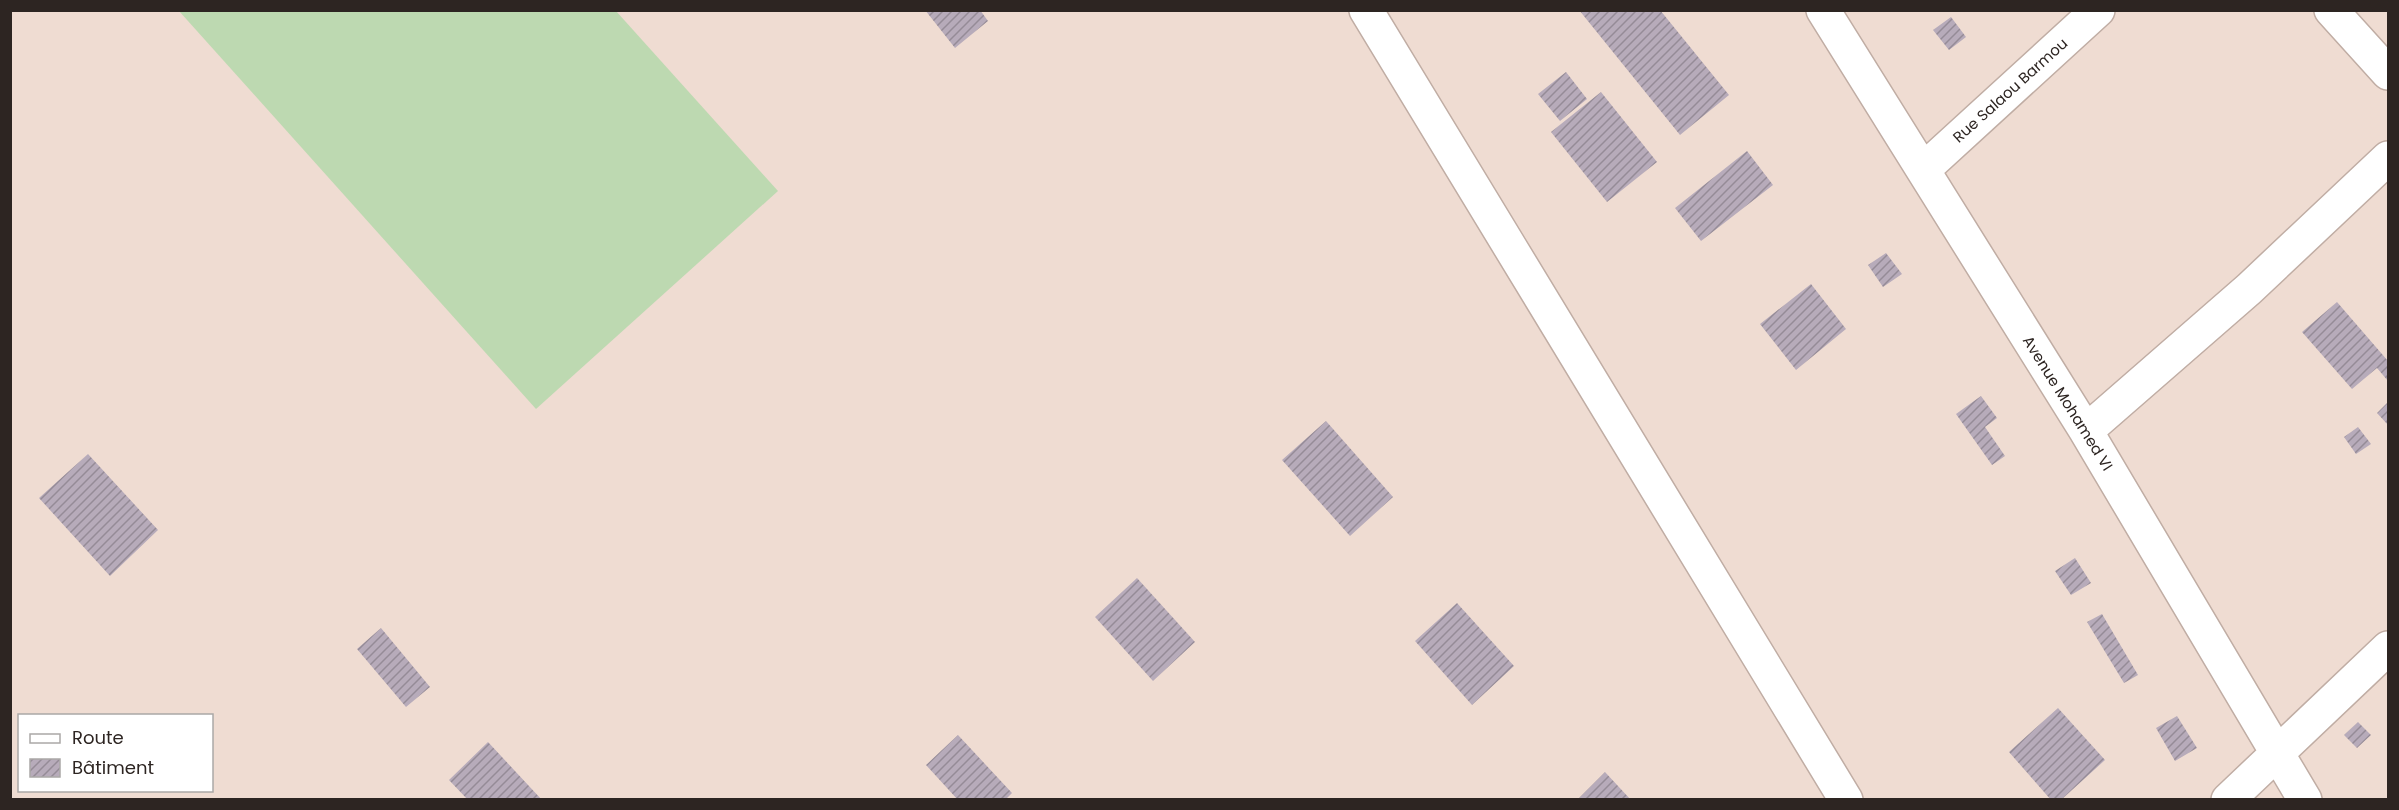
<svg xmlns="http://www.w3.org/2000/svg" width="2399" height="810" viewBox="0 0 2399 810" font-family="Poppins,sans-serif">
	<defs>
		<pattern id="building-hatch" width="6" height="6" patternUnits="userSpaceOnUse" patternTransform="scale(1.5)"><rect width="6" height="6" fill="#b7abba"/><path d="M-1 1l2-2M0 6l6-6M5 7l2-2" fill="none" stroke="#958b97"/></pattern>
	</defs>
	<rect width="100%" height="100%" fill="#efdcd2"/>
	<path fill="#bdd9b1" d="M179 11H616L778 191 536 409Z"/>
	<path fill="url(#building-hatch)" d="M925 10H980L988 21 955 48Z
		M1579 10H1660L1729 95 1680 135Z
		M1951 17 1966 37 1949 50 1933 30Z
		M1566 72 1587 99 1560 121 1538 94Z
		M1601 92 1657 162 1607 202 1551 132Z
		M1747 151 1773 185 1701 241 1675 208Z
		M1886 253 1902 274 1883 287 1868 265Z
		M1811 284 1846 329 1796 370 1760 324Z
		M2337 302 2388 361V381L2377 368 2352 389 2302 332Z
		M1981 396 1997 418 1985 427 2005 456 1992 465 1956 414Z
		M2388 402V425L2377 413Z
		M1326 421 1393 497 1350 536 1282 460Z
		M2358 427 2371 444 2356 454 2344 437Z
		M88 454 158 530 110 576 39 498Z
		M2075 558 2091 583 2071 595 2055 571Z
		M1137 578 1195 642 1153 681 1095 617Z
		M1457 603 1514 666 1472 705 1415 641Z
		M2102 614 2138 675 2124 683 2087 622Z
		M381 628 430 687 406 707 357 649Z
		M2058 708 2105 760 2061 800H2051L2009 752Z
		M2177 716 2197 748 2175 761 2156 728Z
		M2358 722 2371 735 2357 748 2344 735Z
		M958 735 1012 793 1005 800H958L926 765Z
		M488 742 542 800H468L449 780Z
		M1605 772 1631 800H1577Z"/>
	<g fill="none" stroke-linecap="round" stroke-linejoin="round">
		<g stroke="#c0ada4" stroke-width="36">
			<path id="minor" d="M1366 10 1846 800
				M1823 10 2086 431 2305 800
				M2331 10 2388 73
				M1923 170 2098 10
				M2086 431 2249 289 2388 158
				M2228 800 2388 648"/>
		</g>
		<use href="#minor" stroke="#fff" stroke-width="33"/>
	</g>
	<g text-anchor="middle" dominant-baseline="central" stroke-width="4.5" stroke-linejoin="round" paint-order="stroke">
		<g font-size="15" fill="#2d2522" stroke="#fff">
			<text transform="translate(2010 90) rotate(-42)">Rue Salaou Barmou</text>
			<text transform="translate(2068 403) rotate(58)">Avenue Mohamed VI</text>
		</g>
	</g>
	<rect width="2399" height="810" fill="none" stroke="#2d2522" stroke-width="24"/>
	<rect x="18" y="714" width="195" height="78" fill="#ffffff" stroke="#aba8a7" stroke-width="1.5"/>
	<rect x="30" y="734" width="30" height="9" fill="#ffffff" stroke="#aba8a7" stroke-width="1.5"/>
	<text x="72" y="744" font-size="18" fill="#2d2522">Route</text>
	<rect x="30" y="759" width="30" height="18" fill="url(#building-hatch)" stroke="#aba8a7" stroke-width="1.5"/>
	<text x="72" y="774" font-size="18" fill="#2d2522">Bâtiment</text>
</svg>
